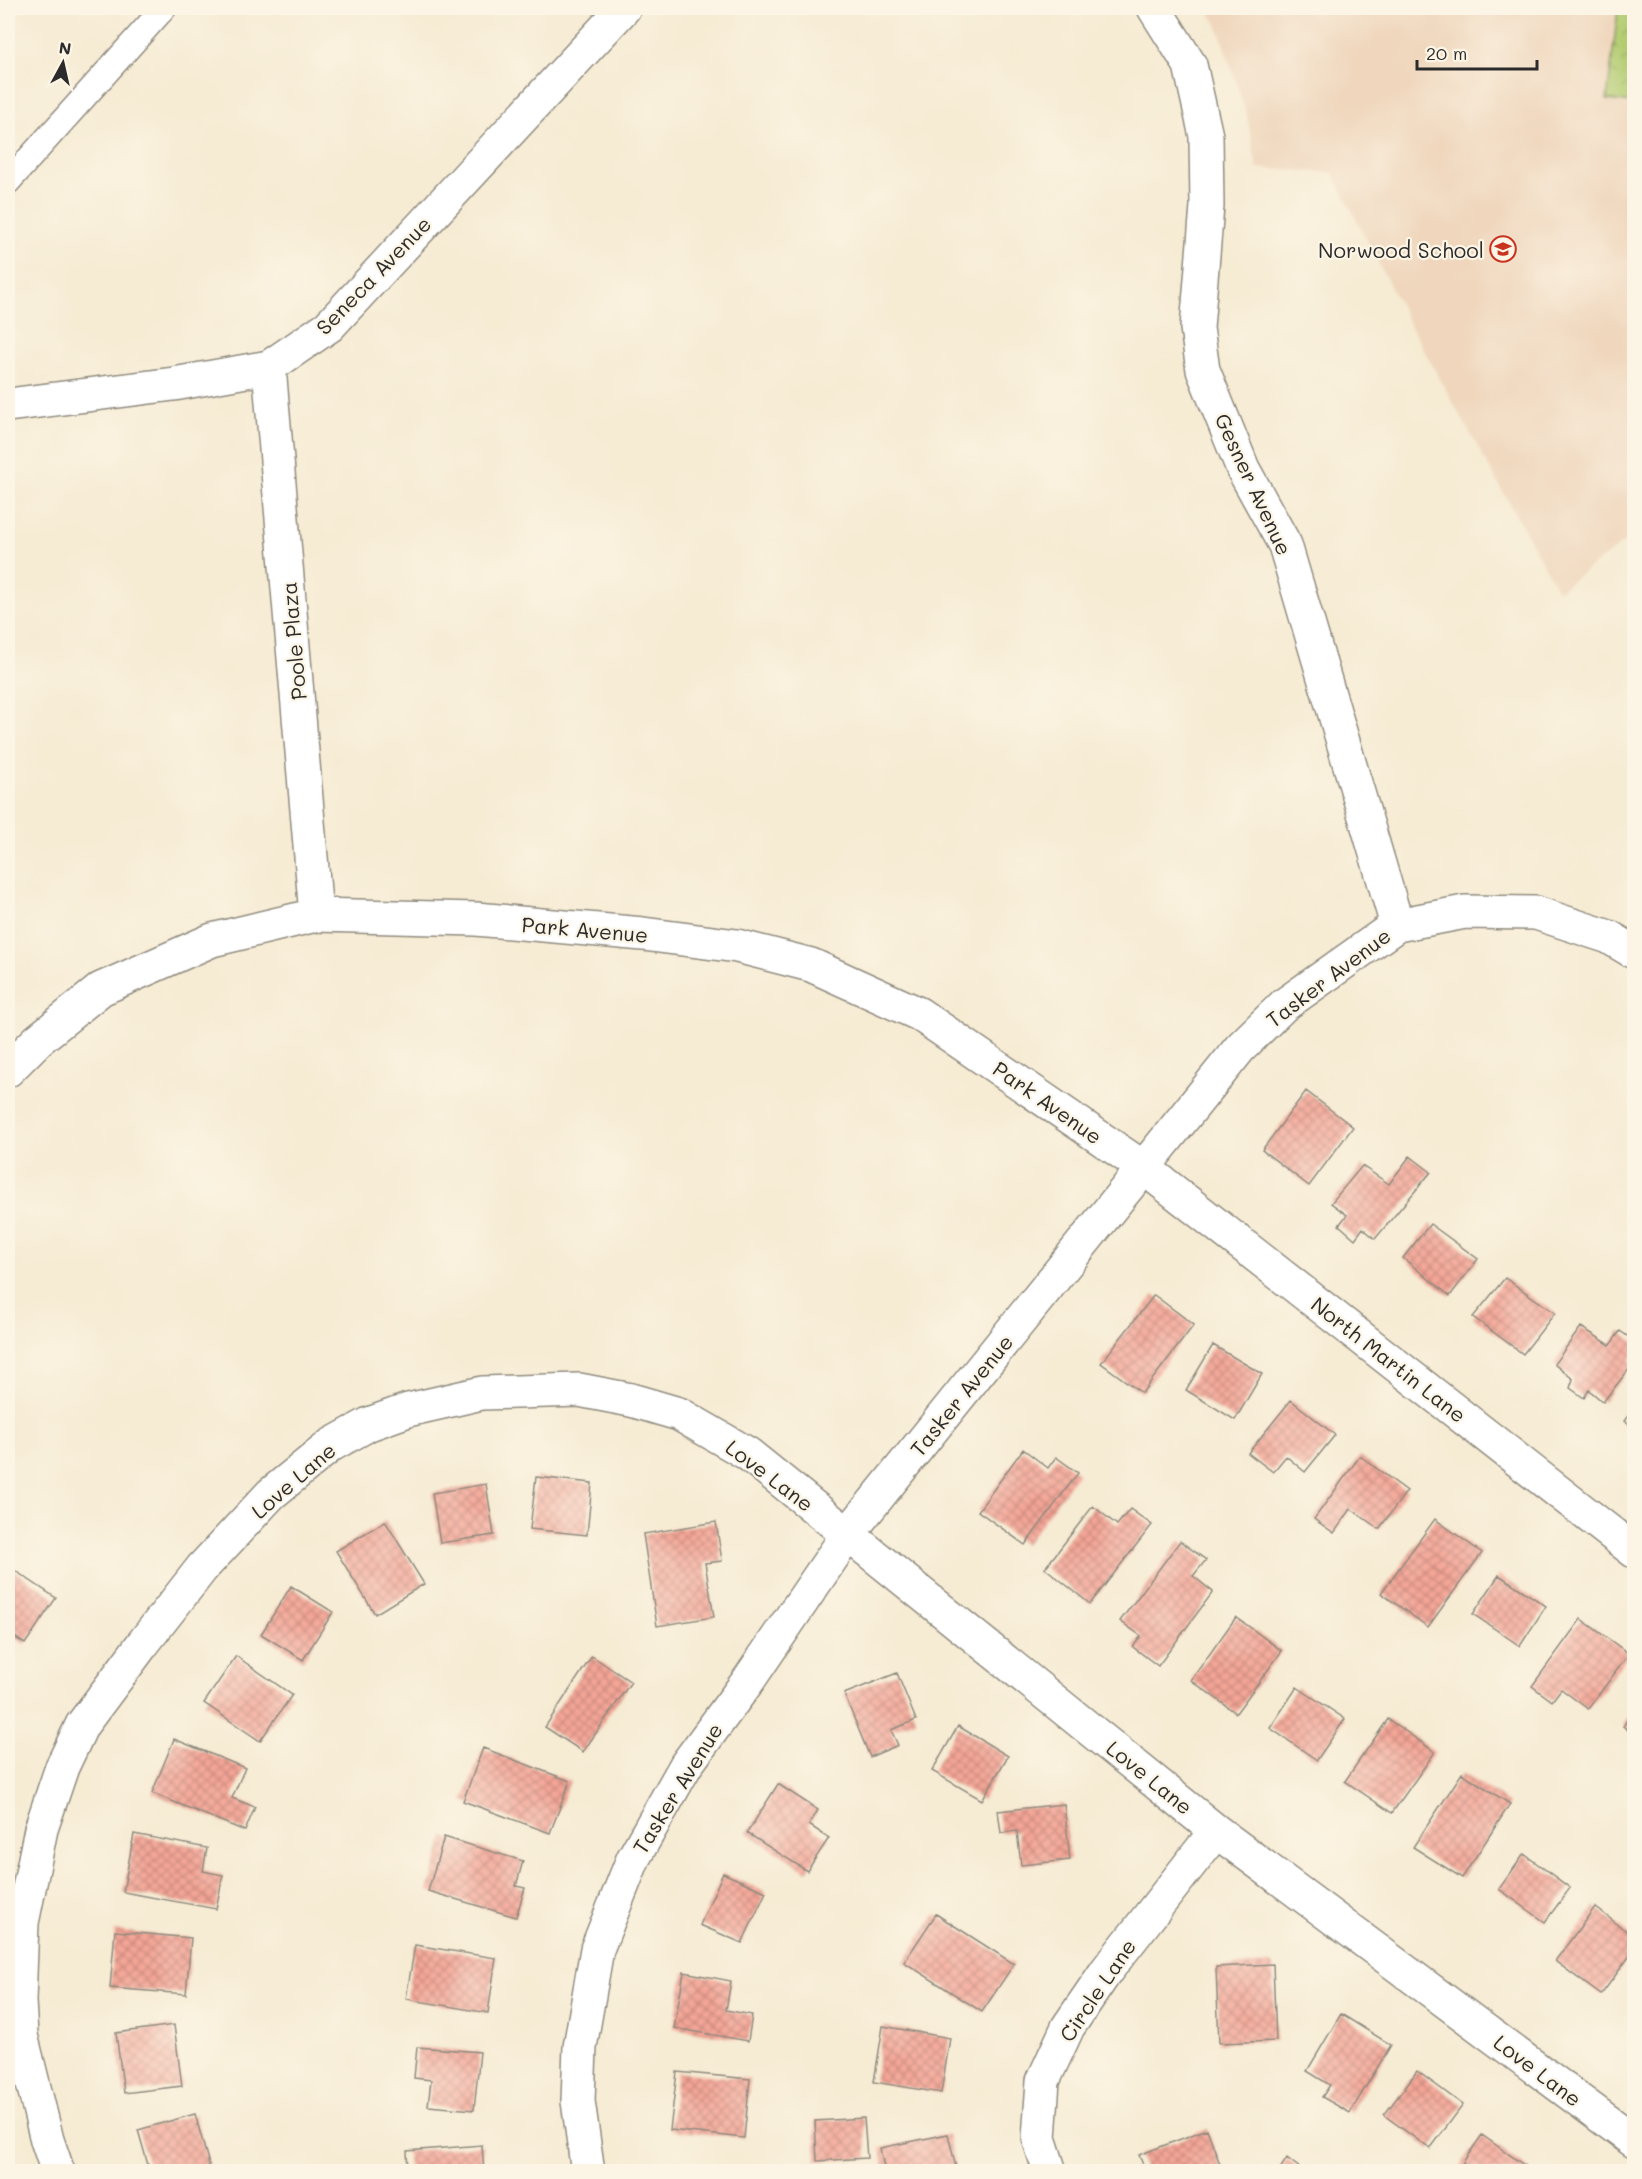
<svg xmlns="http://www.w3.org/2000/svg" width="1642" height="2179" viewBox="0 0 1642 2179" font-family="Mali,sans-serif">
	<defs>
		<pattern id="park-crowns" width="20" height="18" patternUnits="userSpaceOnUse" patternTransform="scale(1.5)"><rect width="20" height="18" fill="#b3cc71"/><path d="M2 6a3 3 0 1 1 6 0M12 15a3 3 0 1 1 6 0" fill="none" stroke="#9aaf62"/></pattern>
		<pattern id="building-cross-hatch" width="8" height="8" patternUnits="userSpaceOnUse" patternTransform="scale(1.5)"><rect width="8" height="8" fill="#f4a697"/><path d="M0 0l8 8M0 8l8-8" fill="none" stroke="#c6877b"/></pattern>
	</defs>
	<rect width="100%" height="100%" fill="#fcf5e5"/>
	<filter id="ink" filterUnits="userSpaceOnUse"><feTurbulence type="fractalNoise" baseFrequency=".0167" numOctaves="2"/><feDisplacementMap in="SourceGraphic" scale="12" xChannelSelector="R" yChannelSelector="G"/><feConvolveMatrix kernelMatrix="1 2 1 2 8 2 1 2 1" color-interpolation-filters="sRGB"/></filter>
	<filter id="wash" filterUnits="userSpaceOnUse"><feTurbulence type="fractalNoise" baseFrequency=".008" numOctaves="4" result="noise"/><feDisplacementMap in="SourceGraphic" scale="24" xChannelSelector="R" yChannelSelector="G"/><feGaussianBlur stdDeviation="1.35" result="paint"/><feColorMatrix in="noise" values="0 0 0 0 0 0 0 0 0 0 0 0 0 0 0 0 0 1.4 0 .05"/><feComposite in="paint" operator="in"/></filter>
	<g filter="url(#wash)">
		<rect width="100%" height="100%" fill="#f6ebd3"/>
		<path fill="#efd6bc" d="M1207 8H1634V535L1558 591 1410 325 1333 173 1257 168 1247 116 1217 24Z"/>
		<path fill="url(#park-crowns)" stroke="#6f7c4e" stroke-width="1.5" d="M1618 10 1634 11V103L1607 100Z"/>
		<g id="blocks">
			<path fill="url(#building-cross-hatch)" d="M1306 1091 1353 1127 1309 1186 1262 1150Z
				M1410 1156 1431 1172 1375 1239 1363 1228 1355 1239 1339 1225 1347 1215 1331 1203 1362 1166 1389 1184Z
				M1430 1224 1478 1259 1450 1296 1403 1258Z
				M1505 1278 1555 1313 1523 1354 1473 1317Z
				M1154 1295 1194 1325 1142 1393 1101 1363Z
				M1581 1327 1610 1345 1620 1331 1634 1341V1353L1630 1360 1634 1363 1603 1402 1589 1390 1584 1398 1570 1388 1573 1379 1554 1364Z
				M1213 1345 1262 1374 1235 1420 1186 1390Z
				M1291 1400 1335 1435 1305 1472 1286 1456 1273 1472 1248 1453Z
				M1634 1408V1428L1624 1421Z
				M1023 1449 1048 1468 1056 1457 1078 1473 1025 1545 978 1511Z
				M1360 1456 1407 1491 1379 1529 1351 1509 1334 1533 1314 1519Z
				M536 1477 592 1483 587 1535 530 1529Z
				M486 1484 494 1535 440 1543 432 1493Z
				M1093 1506 1117 1525 1130 1509 1152 1525 1090 1604 1045 1568Z
				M1435 1519 1482 1553 1428 1627 1381 1593Z
				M385 1521 424 1584 375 1614 336 1551Z
				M716 1522 722 1561 705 1563 714 1617 657 1626 643 1534Z
				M1180 1541 1206 1560 1193 1576 1213 1592 1158 1666 1133 1647 1141 1636 1120 1621Z
				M8 1566 56 1598 25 1644 8 1633Z
				M1499 1575 1546 1606 1520 1646 1473 1614Z
				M291 1586 333 1612 303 1660 261 1634Z
				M1236 1617 1282 1651 1236 1713 1191 1680Z
				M1581 1619 1629 1654 1588 1709 1561 1689 1552 1701 1532 1686Z
				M236 1656 292 1695 260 1741 204 1703Z
				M592 1656 631 1682 583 1752 545 1727Z
				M897 1673 916 1720 891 1730 898 1745 870 1757 844 1694Z
				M1297 1687 1345 1719 1317 1760 1270 1728Z
				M1634 1711V1735L1623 1726Z
				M1388 1719 1435 1752 1392 1813 1345 1781Z
				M958 1726 1008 1756 982 1800 932 1771Z
				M174 1739 245 1768 232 1798 255 1807 245 1831 152 1793Z
				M483 1748 570 1781 550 1833 463 1801Z
				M1462 1773 1510 1804 1462 1878 1413 1847Z
				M778 1784 818 1810 809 1825 829 1838 807 1871 747 1833Z
				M1064 1804 1070 1860 1021 1865 1017 1831 1001 1833 998 1811Z
				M134 1834 207 1848 203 1871 223 1875 216 1909 123 1892Z
				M444 1837 523 1861 516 1886 525 1888 516 1917 428 1891Z
				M1524 1854 1570 1888 1545 1922 1499 1889Z
				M723 1873 766 1892 742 1943 700 1925Z
				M1595 1907 1634 1937V1950L1601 1995 1555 1961Z
				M936 1914 1014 1964 982 2012 904 1962Z
				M115 1931 191 1938 186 1994 110 1988Z
				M415 1945 496 1958 488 2013 406 1999Z
				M1273 1964 1276 2041 1219 2043 1216 1967Z
				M684 1972 731 1981 726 2010 752 2015 748 2041 674 2028Z
				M1341 2014 1391 2045 1350 2113 1322 2097 1330 2085 1307 2071Z
				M174 2025 182 2086 124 2093 116 2033Z
				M883 2026 950 2038 941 2093 874 2082Z
				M417 2047 480 2052 474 2110 428 2106 431 2080 414 2078Z
				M1417 2071 1463 2105 1430 2149 1384 2115Z
				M677 2072 750 2079 744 2138 670 2130Z
				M195 2114 210 2168 200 2172H150L138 2130Z
				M864 2118 867 2158 817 2161 815 2121Z
				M1207 2129 1223 2172H1146L1139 2155Z
				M948 2134 957 2172H885L880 2148Z
				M1482 2135 1528 2168 1526 2172H1456Z
				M482 2145 484 2172H408L407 2151Z
				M1287 2158 1305 2172H1278Z"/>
		</g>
	</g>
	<g filter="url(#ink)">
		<use href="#blocks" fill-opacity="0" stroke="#908b7f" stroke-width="1.5"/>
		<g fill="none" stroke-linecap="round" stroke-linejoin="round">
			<g stroke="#908b7f" stroke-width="27">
				<path id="service" d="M8 182 164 8"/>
			</g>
			<g stroke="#908b7f" stroke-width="36">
				<path id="minor" d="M1154 8 1190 65 1206 136 1207 206 1197 328 1203 370 1243 469 1285 545 1397 925
					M269 367 316 915
					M8 405 174 384 269 367 329 326 624 8
					M8 1070 38 1040 101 989 212 940 316 915 476 919 643 934 737 946 811 965 919 1014 1144 1168 1634 1551
					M58 2172 47 2140 21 2035 19 2001 22 1923 41 1829 62 1767 82 1725 141 1646 202 1568 271 1494 331 1445 369 1424 408 1410 482 1393 579 1390 631 1400 679 1414 748 1454 1216 1831 1634 2141
					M588 2172 578 2101 580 2047 597 1949 633 1859 686 1765 748 1681 848 1534 1240 1048 1284 1005 1397 925 1465 912 1536 913 1609 937 1634 952
					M1050 2172 1039 2138 1043 2081 1068 2027 1107 1970 1216 1831"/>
			</g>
			<use href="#service" stroke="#fff" stroke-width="24"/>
			<use href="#minor" stroke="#fff" stroke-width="33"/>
		</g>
	</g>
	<defs>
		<g id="school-ring" transform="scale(1.35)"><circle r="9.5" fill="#fcf5e5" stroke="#c8321e" stroke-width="1.5"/><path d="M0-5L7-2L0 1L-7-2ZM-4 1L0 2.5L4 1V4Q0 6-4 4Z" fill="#c8321e"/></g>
	</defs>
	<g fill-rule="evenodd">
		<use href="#school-ring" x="1503" y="249"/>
	</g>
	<g text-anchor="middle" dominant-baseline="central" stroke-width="4.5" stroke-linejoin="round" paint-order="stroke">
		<g font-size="21" fill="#2b2b2b" stroke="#fcf5e5" text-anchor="end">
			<text x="1484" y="249">Norwood School</text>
		</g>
		<g font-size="21" fill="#2b2b2b" stroke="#fcf5e5">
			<text transform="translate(373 275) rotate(-46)">Seneca Avenue</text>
			<text transform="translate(1254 484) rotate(65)">Gesner Avenue</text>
			<text transform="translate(293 641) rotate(-95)">Poole Plaza</text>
			<text transform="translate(585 929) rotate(5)">Park Avenue</text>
			<text transform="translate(1328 977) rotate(-37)">Tasker Avenue</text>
			<text transform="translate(1048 1102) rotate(35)">Park Avenue</text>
			<text transform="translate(1389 1359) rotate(38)">North Martin Lane</text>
			<text transform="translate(961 1395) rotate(-51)">Tasker Avenue</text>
			<text transform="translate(770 1475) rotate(37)">Love Lane</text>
			<text transform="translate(293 1480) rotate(-41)">Love Lane</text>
			<text transform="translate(1150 1777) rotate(39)">Love Lane</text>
			<text transform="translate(677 1788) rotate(-58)">Tasker Avenue</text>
			<text transform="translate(1097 1990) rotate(-56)">Circle Lane</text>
			<text transform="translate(1538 2070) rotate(37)">Love Lane</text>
		</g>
	</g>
	<rect width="1642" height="2179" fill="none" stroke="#fcf5e5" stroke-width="30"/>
	<g transform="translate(63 63) rotate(8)" stroke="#fcf5e5" stroke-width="4.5" paint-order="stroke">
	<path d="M0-4.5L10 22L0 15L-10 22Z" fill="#2b2b2b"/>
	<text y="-9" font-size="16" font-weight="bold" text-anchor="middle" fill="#2b2b2b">N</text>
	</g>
	<path d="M1417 60v9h120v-9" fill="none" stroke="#2b2b2b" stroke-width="3"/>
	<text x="1426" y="60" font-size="18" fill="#2b2b2b" stroke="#fcf5e5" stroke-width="4.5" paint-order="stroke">20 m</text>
</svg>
